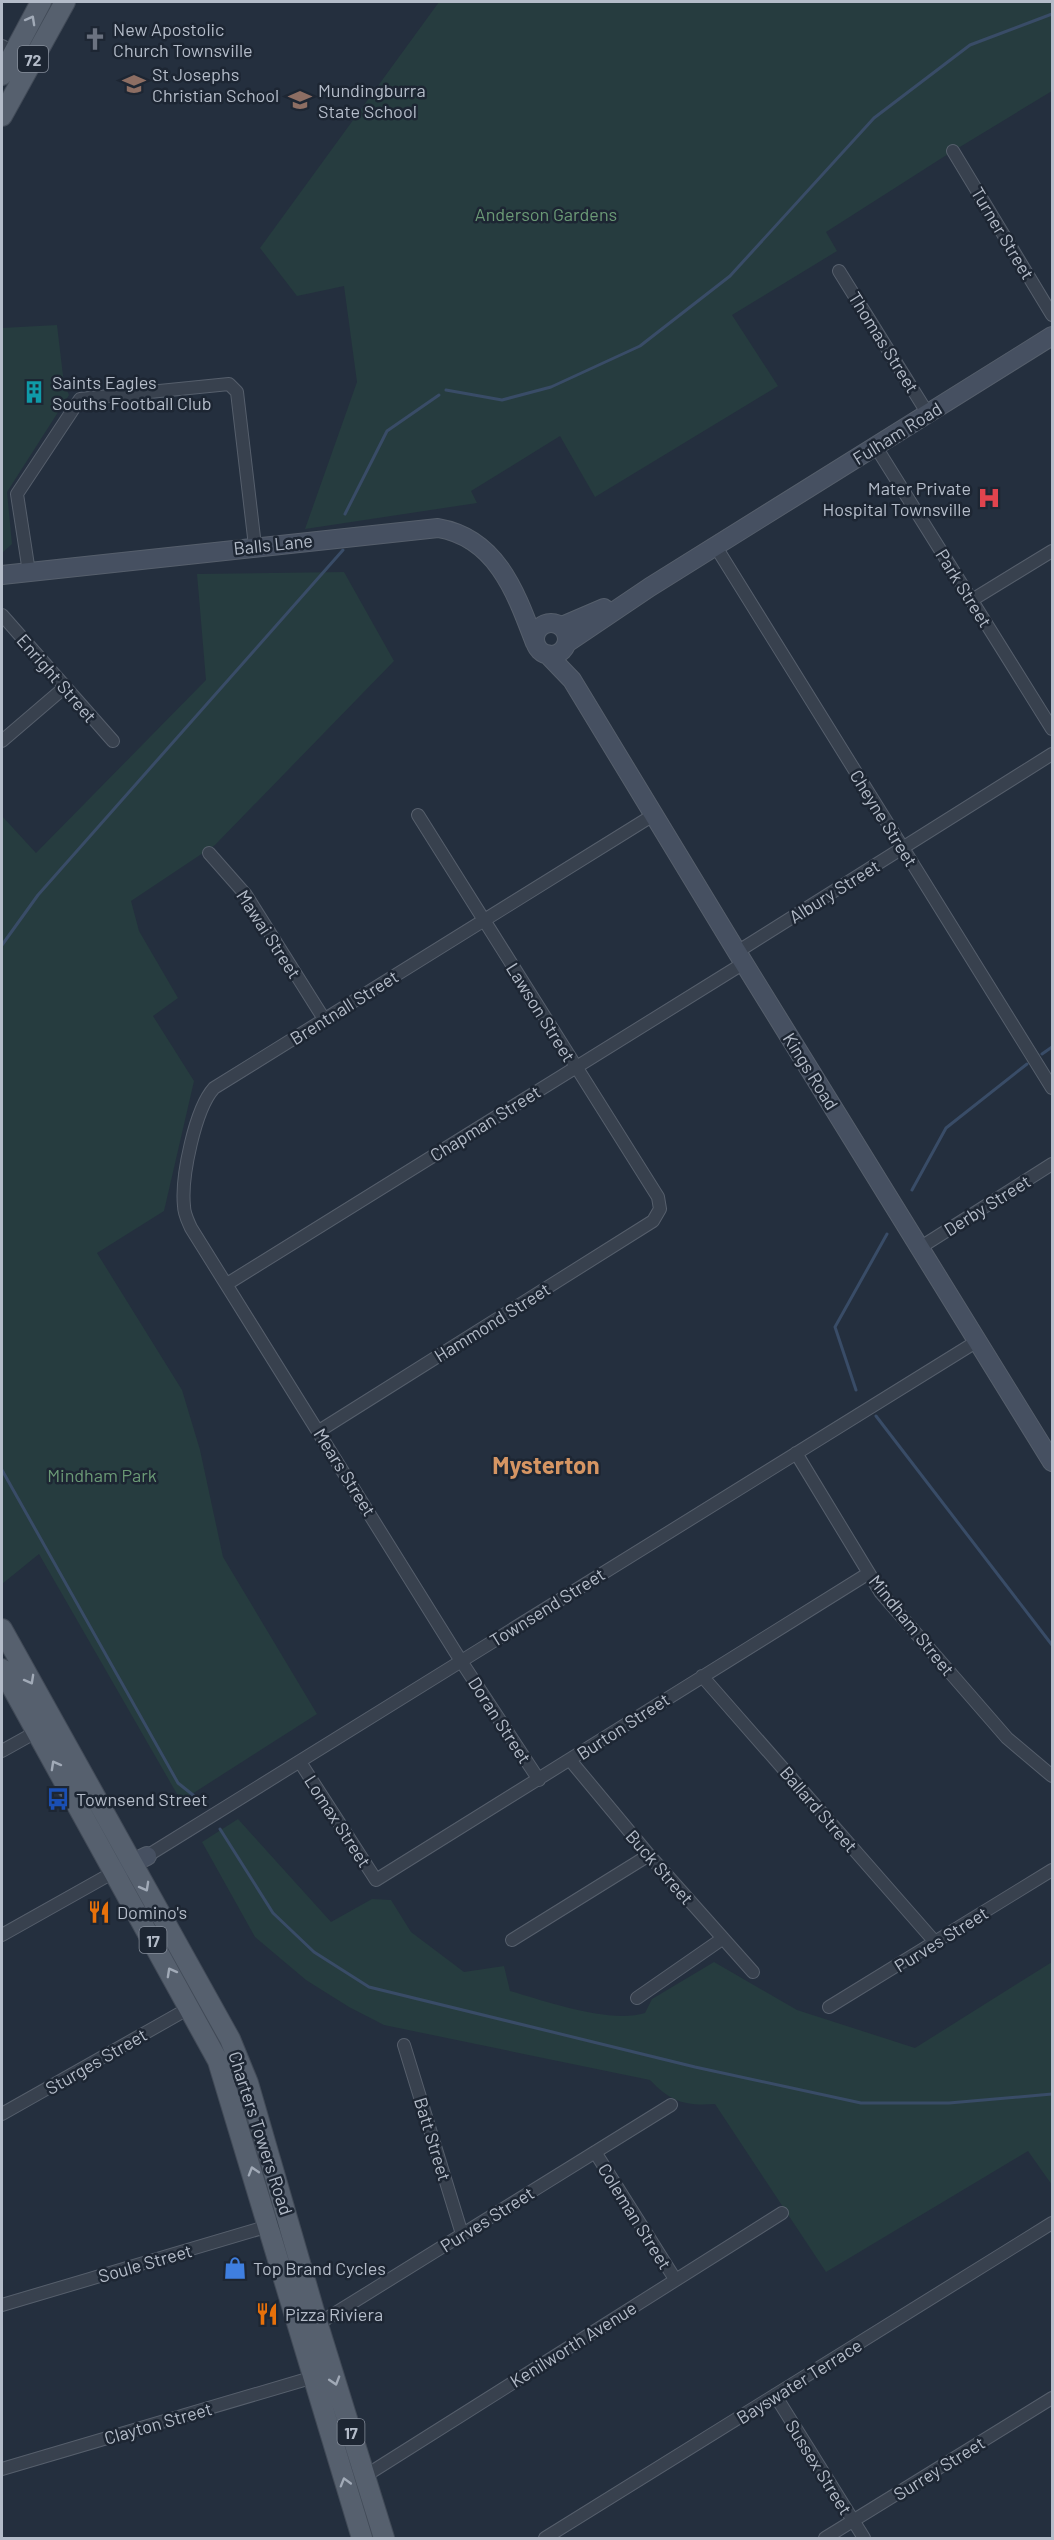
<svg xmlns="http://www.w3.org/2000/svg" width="1054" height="2540" viewBox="0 0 1054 2540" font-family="Barlow,sans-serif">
	<rect width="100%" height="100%" fill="#242f3e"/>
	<path fill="#263c3f" d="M439 2H1052V91L945 156 826 232 837 251 732 315 778 386 595 497 560 436 471 491 477 503 305 529 357 382 344 286 297 296 260 248Z
		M57 325 64 384 69 395 7 492 12 544 2 553V328Z
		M344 572 394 661 215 845 131 901 139 931 178 998 153 1016 194 1081 164 1211 97 1253 182 1390 200 1450 223 1557 317 1714 181 1801 39 1554 2 1584V816L36 853 206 680 197 574Z
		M238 1819 331 1922 372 1899 391 1900 411 1932 464 1972 504 1966 510 1991C545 2001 610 2024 645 2013L652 1999 714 1962 797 2010 915 2048 1052 1962V2185L1028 2151 826 2272 715 2104C685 2106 671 2102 650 2080L384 2025 349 2007 306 1980 255 1937 202 1842Z"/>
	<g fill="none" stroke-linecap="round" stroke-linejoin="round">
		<path stroke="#394c67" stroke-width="3" d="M446 390 502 400 551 387 640 346 730 276 874 118 970 45 1052 14
			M345 514 387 431 439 395
			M2 945 38 895 343 550
			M1042 1054 1052 1047
			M912 1190 946 1128 1027 1064
			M856 1390 835 1327 887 1234
			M876 1416 1052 1645
			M2 1470 178 1783 203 1803
			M220 1829 273 1913 314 1952 369 1987 695 2067 861 2103H949L1052 2094"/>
		<g stroke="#565f6c" stroke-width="14">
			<path id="street" d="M2 46 31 62
				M953 151 1052 315
				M839 271 928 414
				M876 447 1052 729
				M716 547 1052 1088
				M29 572 17 494 80 399 229 384 237 392 255 546
				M972 600 1052 551
				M2 615 113 741
				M2 741 65 687
				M209 853 246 895 324 1019
				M737 952 1052 754
				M921 1247 1052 1164
				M227 1284 744 963
				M319 1431 653 1221 660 1209 658 1197 418 815
				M796 1453 881 1593 1007 1738 1052 1776
				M702 1676 935 1942
				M2 1751 36 1732
				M570 1760 649 1855 753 1972
				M300 1762 376 1880 869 1573
				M539 1780 461 1661 191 1228C188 1221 184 1214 184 1206 181 1177 195 1109 214 1088L655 814
				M147 1856 979 1340
				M2 1935 114 1872
				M512 1940 649 1855
				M637 1998 722 1939
				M829 2007 1052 1870
				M404 2045 462 2234
				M2 2114 191 2007
				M595 2152 675 2279
				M2 2305 289 2220
				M313 2327 671 2105
				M775 2395 864 2538
				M2 2469 314 2377
				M365 2476 782 2213
				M545 2538 1052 2223
				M825 2538 1052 2398"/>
		</g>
		<g stroke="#565f6c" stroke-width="20">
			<path id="secondary" d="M2 575 438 528C497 538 516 593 535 643
				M535 639a16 16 0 1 1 32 0a16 16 0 1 1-32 0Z
				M562 626 604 608
				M567 643 650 587 1052 336
				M547 654 572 680 737 952 1052 1462
				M114 1872 147 1856"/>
		</g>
		<g stroke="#414a57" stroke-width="22">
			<path id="primary" d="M2 75 41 2
				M2 116 65 2
				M2 1629 230 2039 248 2083 318 2325 384 2538
				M2 1669 218 2061 362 2538"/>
		</g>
		<use href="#street" stroke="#38414e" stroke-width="12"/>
		<use href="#secondary" stroke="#465061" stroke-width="18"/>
		<use href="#primary" stroke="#56606e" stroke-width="20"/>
	</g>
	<defs><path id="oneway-chevron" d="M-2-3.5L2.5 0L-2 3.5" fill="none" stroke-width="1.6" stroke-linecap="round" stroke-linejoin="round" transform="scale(1.5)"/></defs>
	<g stroke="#a1aab7">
		<use href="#oneway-chevron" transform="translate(31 20) rotate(-61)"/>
		<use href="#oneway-chevron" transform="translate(30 1680) rotate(61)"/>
		<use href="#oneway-chevron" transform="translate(55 1765) rotate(-119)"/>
		<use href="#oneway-chevron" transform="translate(145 1887) rotate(61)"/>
		<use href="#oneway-chevron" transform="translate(171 1972) rotate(-119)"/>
		<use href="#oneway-chevron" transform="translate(253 2171) rotate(-107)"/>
		<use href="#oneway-chevron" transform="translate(335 2381) rotate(73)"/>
		<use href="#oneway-chevron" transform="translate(345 2482) rotate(-106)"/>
	</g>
	<defs>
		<g id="church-bare" transform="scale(1.8)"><path d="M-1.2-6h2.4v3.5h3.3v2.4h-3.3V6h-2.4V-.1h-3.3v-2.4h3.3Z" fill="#6b7280" stroke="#1d2633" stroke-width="2.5" paint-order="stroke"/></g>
		<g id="school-bare" transform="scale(1.8)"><path d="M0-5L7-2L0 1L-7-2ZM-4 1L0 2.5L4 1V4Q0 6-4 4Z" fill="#8d6e63" stroke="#1d2633" stroke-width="2.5" paint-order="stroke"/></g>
		<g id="building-bare" transform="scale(1.8)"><path d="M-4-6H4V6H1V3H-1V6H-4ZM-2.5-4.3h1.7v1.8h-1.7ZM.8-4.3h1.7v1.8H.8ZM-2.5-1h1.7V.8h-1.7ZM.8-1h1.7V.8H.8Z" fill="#0f9aa8" stroke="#1d2633" stroke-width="2.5" paint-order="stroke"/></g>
		<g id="hospital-bare" transform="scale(1.8)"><path d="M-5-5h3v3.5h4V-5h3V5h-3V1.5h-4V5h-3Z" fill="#e0444e" stroke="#1d2633" stroke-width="2.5" paint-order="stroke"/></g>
		<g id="bus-bare" transform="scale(1.8)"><path d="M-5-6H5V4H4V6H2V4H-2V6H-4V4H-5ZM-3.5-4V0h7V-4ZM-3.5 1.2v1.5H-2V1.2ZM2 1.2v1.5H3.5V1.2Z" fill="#1a4fb4" stroke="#1d2633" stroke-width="2.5" paint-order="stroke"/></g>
		<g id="restaurant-bare" transform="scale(1.8)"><path d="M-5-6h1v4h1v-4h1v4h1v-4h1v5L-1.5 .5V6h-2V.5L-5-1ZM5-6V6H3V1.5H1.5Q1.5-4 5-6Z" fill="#e8710a" stroke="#1d2633" stroke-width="2.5" paint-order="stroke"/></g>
		<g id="shop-bare" transform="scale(1.8)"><path d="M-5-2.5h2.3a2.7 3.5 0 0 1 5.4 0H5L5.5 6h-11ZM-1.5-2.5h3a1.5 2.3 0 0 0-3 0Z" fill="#3f7fe0" stroke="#1d2633" stroke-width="2.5" paint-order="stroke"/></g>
	</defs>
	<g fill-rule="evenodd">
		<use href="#church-bare" x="95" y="39"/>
		<use href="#school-bare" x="134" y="84"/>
		<use href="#school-bare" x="300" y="100"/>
		<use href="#building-bare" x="34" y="392"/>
		<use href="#hospital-bare" x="989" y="498"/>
		<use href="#bus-bare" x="58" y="1799"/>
		<use href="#restaurant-bare" x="99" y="1912"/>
		<use href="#shop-bare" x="235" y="2268"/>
		<use href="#restaurant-bare" x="267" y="2314"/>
	</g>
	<g text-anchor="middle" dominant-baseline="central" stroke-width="5" stroke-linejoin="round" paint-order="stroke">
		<g fill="#1d2633" stroke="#878f9c" stroke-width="1.5">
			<rect x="18" y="46" width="30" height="26" rx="4.5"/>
			<rect x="139.5" y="1927" width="27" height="26" rx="4.5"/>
			<rect x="337.5" y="2419" width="27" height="26" rx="4.5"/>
		</g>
		<g font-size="16" font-weight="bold" fill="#b4bcc9">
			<text x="33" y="59">72</text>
			<text x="153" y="1940">17</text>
			<text x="351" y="2432">17</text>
		</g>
		<g font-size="18" fill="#b4bcc9" stroke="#1d2633" text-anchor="start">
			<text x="113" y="29">New Apostolic<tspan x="113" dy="21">Church Townsville</tspan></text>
			<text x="152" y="74">St Josephs<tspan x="152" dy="21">Christian School</tspan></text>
			<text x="318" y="90">Mundingburra<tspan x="318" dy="21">State School</tspan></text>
			<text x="52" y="382">Saints Eagles<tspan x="52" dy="21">Souths Football Club</tspan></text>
			<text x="971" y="488" text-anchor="end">Mater Private<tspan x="971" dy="21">Hospital Townsville</tspan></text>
			<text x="76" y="1799">Townsend Street</text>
			<text x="117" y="1912">Domino's</text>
			<text x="253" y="2268">Top Brand Cycles</text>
			<text x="285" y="2314">Pizza Riviera</text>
		</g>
		<g font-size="18" fill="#6b9a76" stroke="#1d2633">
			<text x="546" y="214">Anderson Gardens</text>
			<text x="102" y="1475">Mindham Park</text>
		</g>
		<g font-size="18" fill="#b4bcc9" stroke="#1d2633">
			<text transform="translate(1003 233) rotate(59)">Turner Street</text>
			<text transform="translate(884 342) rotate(58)">Thomas Street</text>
			<text transform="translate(897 433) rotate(-32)">Fulham Road</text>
			<text transform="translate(273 544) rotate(-6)">Balls Lane</text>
			<text transform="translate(964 588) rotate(58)">Park Street</text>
			<text transform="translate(57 678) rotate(49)">Enright Street</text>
			<text transform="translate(884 818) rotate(58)">Cheyne Street</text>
			<text transform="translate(834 891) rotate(-32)">Albury Street</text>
			<text transform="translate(269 934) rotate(57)">Mawai Street</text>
			<text transform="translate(344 1007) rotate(-32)">Brentnall Street</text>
			<text transform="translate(541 1012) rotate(58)">Lawson Street</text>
			<text transform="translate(811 1071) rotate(58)">Kings Road</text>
			<text transform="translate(485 1123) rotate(-32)">Chapman Street</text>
			<text transform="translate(987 1205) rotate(-32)">Derby Street</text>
			<text transform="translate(492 1322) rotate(-32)">Hammond Street</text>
			<text transform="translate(345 1472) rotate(58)">Mears Street</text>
			<text transform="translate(547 1607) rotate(-32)">Townsend Street</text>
			<text transform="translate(912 1625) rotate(51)">Mindham Street</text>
			<text transform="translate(500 1720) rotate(57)">Doran Street</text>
			<text transform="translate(623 1726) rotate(-33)">Burton Street</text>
			<text transform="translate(819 1809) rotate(49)">Ballard Street</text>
			<text transform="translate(338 1821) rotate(57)">Lomax Street</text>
			<text transform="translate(660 1867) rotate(49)">Buck Street</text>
			<text transform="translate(941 1939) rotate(-32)">Purves Street</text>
			<text transform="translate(96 2061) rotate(-30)">Sturges Street</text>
			<text transform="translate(261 2133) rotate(72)">Charters Towers Road</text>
			<text transform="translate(433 2139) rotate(73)">Batt Street</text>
			<text transform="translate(635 2216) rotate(58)">Coleman Street</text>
			<text transform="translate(487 2219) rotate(-32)">Purves Street</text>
			<text transform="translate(145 2263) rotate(-16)">Soule Street</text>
			<text transform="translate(573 2344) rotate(-32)">Kenilworth Avenue</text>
			<text transform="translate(799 2381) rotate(-32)">Bayswater Terrace</text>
			<text transform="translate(158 2423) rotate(-16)">Clayton Street</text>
			<text transform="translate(819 2467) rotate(58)">Sussex Street</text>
			<text transform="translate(939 2468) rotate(-32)">Surrey Street</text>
		</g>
		<g font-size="24" font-weight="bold" fill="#d59563" stroke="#1d2633">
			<text x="546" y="1464">Mysterton</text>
		</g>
	</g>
	<rect width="1054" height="2540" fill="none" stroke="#b4bcc9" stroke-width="6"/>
</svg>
